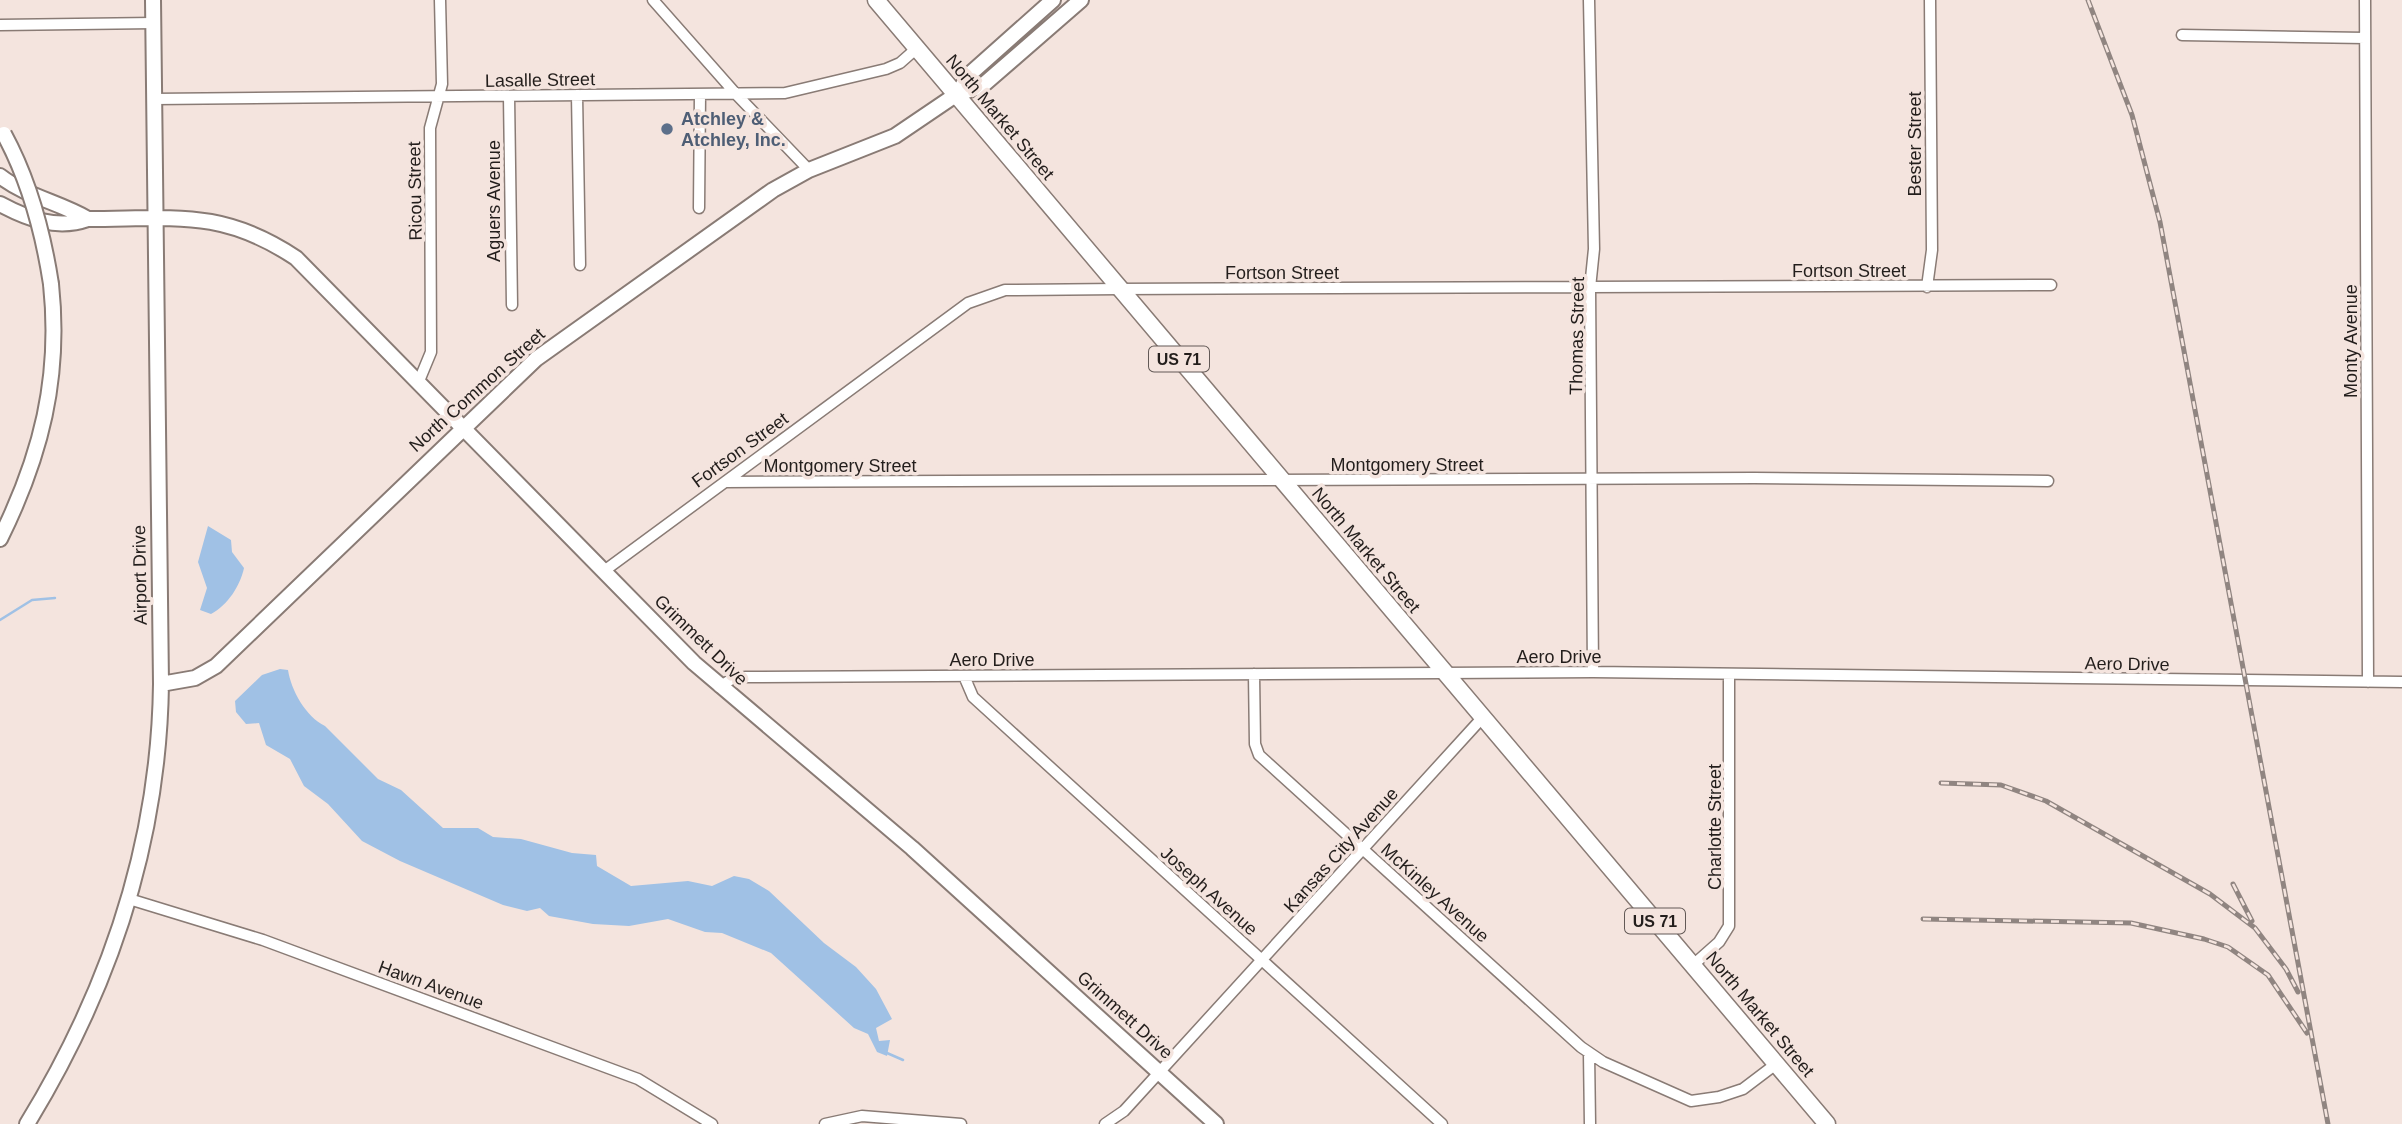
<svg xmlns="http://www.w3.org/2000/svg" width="2402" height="1124" viewBox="0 0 2402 1124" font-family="Arial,sans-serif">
	<rect width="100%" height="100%" fill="#f4e4de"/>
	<path fill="#a0c1e5" d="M208 526 231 540 232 552 244 568C240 586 228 605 211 614L200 610 207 588 198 562Z
		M280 669 288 670C291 690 306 717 325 726L378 779 401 790 443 828H478L493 837 521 839 572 853 596 855 597 866 631 886 688 881 712 886 734 876 749 879 769 891 824 943 856 967 876 989 892 1019 876 1028 879 1041 890 1040 887 1056 877 1052 868 1034 854 1028 771 953 722 933 705 932 668 919 629 926 593 924 549 916 540 908 527 911 503 905 400 861 362 841 328 804 304 786 290 759 266 745 259 723 246 724 236 712 235 701 262 675Z"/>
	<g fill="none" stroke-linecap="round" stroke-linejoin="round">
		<path stroke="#a0c1e5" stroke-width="2.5" d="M0 620 32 600 55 598
			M887 1053 903 1060"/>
		<g stroke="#897b75" stroke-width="13">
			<path id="street" d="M653 0 736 94 809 170
				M1589 0 1594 249 1590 288 1593 672
				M2365 0 2368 682
				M0 25 154 23
				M2182 35 2365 38
				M577 95 580 265
				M509 96 512 305
				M154 99 785 93 886 69 900 63 917 48
				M699 208 700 94
				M1927 287 1932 250 1930 0
				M419 381 431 352 430 128 442 84 440 0
				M726 482 1754 478 2048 481
				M604 571 968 303 1005 290 1119 289 2051 285
				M1254 674 1255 744 1259 755 1581 1047 1603 1062 1691 1101 1719 1097 1743 1089 1776 1064
				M964 676 973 697 1442 1124
				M719 687 732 679 746 677 1593 672 2402 682
				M129 899 263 940 638 1079 712 1124
				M1693 965 1719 942 1729 926V674
				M1589 1053 1590 1124
				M825 1124 862 1116 961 1124
				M1105 1124 1124 1111 1483 717"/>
		</g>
		<g stroke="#897b75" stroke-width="18">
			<path id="secondary" d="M957 94 971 73 1053 0
				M0 176C27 197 59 202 88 219
				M0 204C28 219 57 230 88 219 172 219 221 208 296 258L694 663 912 848 1216 1124
				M0 539C41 456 61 378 51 284
				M161 684 195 678 216 666 536 359 773 190 809 170 895 136 957 94 982 86 1081 0
				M27 1124C109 990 159 842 161 684L153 0"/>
		</g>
		<g stroke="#897b75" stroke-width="19">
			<path id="primary" d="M876 0 1827 1124"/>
		</g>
		<use href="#street" stroke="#fff" stroke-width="10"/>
		<use href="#secondary" stroke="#fff" stroke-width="14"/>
		<use href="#primary" stroke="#fff" stroke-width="16"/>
		<g stroke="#908581" stroke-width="5">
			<path id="rail" d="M2088 0 2132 115 2160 222 2328 1124
				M1941 783 2001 785 2046 801 2210 894 2255 928 2286 969 2298 992
				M2233 884 2252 921
				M1923 919 2131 923 2204 939 2228 947 2268 975 2307 1033"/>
		</g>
		<use href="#rail" stroke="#f4e4de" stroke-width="2.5" stroke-dasharray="8" stroke-linecap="butt"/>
		<g stroke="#897b75" stroke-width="18" stroke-linecap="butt">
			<path id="secondary-bridge" d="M4 134C29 180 43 232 51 284"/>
		</g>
		<use href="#secondary-bridge" stroke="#fff" stroke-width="14"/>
	</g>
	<circle fill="#5c6f8a" stroke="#f4e4de" stroke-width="2.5" cx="667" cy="129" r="7"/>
	<g text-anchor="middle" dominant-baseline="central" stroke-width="7" stroke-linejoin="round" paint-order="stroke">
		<g fill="#f4e4de" stroke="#625956" stroke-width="2">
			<rect x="1149" y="346.5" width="60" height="25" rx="5"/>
			<rect x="1625" y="908.5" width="60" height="25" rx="5"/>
		</g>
		<g font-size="16" font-weight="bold" fill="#231e1c">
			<text x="1179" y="359">US 71</text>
			<text x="1655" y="921">US 71</text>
		</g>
		<g font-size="18" fill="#231e1c" stroke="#f4e4de">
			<text transform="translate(540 80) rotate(-1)">Lasalle Street</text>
			<text transform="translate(1000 117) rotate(50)">North Market Street</text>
			<text transform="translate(1915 144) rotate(-90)">Bester Street</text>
			<text transform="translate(415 191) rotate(-91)">Ricou Street</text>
			<text transform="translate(494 201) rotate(-90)">Aguers Avenue</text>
			<text x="1849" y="271">Fortson Street</text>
			<text x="1282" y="273">Fortson Street</text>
			<text transform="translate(1577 336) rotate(-89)">Thomas Street</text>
			<text transform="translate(2351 341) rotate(-90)">Monty Avenue</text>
			<text transform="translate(477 390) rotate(-42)">North Common Street</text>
			<text transform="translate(740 450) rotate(-36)">Fortson Street</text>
			<text x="1407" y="465">Montgomery Street</text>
			<text x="840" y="466">Montgomery Street</text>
			<text transform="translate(1366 550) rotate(50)">North Market Street</text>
			<text transform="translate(140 575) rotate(-91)">Airport Drive</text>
			<text transform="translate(701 640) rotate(44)">Grimmett Drive</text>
			<text x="1559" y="657">Aero Drive</text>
			<text x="992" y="660">Aero Drive</text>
			<text transform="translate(2127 664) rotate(1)">Aero Drive</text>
			<text transform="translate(1715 827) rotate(-90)">Charlotte Street</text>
			<text transform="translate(1341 850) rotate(-48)">Kansas City Avenue</text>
			<text transform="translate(1209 891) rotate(42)">Joseph Avenue</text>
			<text transform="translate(1435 893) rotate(42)">McKinley Avenue</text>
			<text transform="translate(431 985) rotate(20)">Hawn Avenue</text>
			<text transform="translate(1760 1014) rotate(50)">North Market Street</text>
			<text transform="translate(1125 1015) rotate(42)">Grimmett Drive</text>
		</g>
		<g font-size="18" font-weight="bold" fill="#4e5e75" stroke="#f4e4de" text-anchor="start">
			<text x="681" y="119">Atchley &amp;<tspan x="681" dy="21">Atchley, Inc.</tspan></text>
		</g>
	</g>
</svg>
